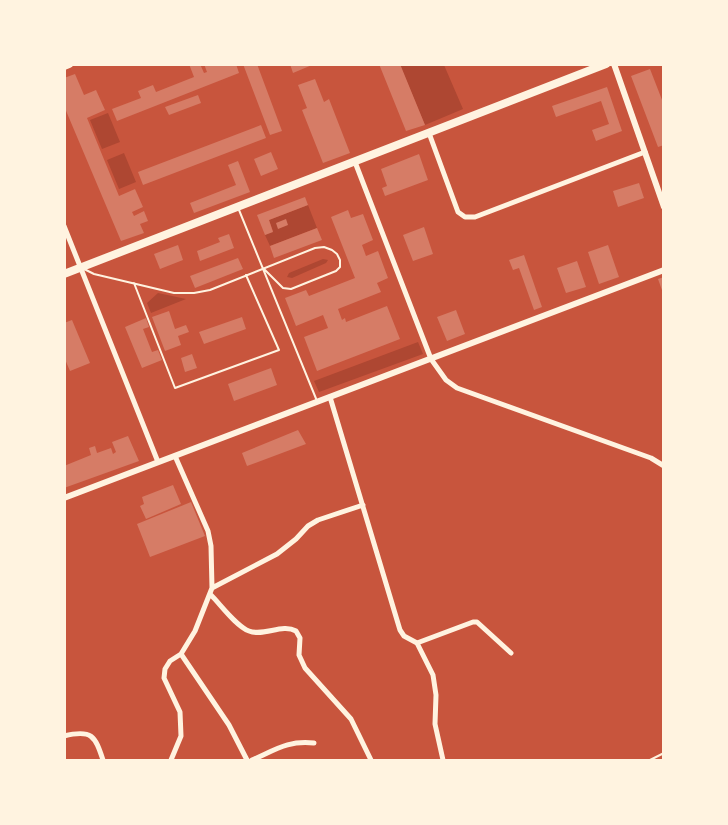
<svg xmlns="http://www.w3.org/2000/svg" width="728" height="825" viewBox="0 0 728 825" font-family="'Fira Sans Condensed',sans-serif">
	<rect width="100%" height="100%" fill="#c8553d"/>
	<path fill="#ae4732" d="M400 65H444L463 109 425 125Z
		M108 113 120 142 102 149 90 120Z
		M124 153 136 182 119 189 107 160Z
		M308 205 317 228 270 246 265 235 273 231 269 220Z
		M323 259 328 260 326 263 292 278 287 277 289 273Z
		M158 293 186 299 151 313 147 303Z
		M418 342 423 354 319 392 314 381Z"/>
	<path fill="#d67c66" d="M189 64H200L204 73 207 72 204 64H236L239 73 117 121 112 109 141 98 138 91 153 85 156 92 194 77Z
		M243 64H257L282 131 270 135Z
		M290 64H312V65L293 73Z
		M379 64H400L425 125 406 131Z
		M650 69 664 105V145L658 147 631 76Z
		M75 74 84 95 96 90 105 110 87 118 119 196 135 189 143 207 132 212 134 216 144 211 148 221 140 224 144 233 121 241 64 106V78Z
		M315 79 324 102 329 99 350 153 323 163 302 110 307 108 298 85Z
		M607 87 622 131 596 141 592 130 609 124 601 101 556 117 552 106Z
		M198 95 201 103 169 115 165 107Z
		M261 125 266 138 143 185 138 172Z
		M271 152 278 169 261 176 254 159Z
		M419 154 428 180 385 196 382 188 387 186 381 169Z
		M238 161 250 192 194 213 190 203 236 185 228 165Z
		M639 183 644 198 618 207 613 191Z
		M305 197 308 205 269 220 273 232 265 235 257 215Z
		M348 210 351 218 363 214 373 240 362 245 366 256 378 251 388 278 377 283 381 292 338 309 342 320 345 318 346 322 387 306 400 339 317 371 304 337 328 328 323 315 296 326 285 298 306 290 309 296 355 278 331 217Z
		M286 219 288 225 278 229 276 223Z
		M424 227 433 254 413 261 403 235Z
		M317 228 322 240 274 258 270 246Z
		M229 234 234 248 200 261 197 251 220 242 218 238Z
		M178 245 183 260 160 269 154 254Z
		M608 245 619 277 599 284 588 252Z
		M524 255 542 307 534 310 519 268 513 270 509 260Z
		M238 258 243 269 195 288 190 276Z
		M577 261 586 287 566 293 557 268Z
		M664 277V293H663L658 279Z
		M456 310 465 334 447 341 437 317Z
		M169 311 175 329 186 325 189 332 178 336 181 345 165 351 152 317Z
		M242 317 246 329 204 344 199 332Z
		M146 318 149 327 143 329 152 352 158 350 162 360 142 368 125 327Z
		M72 320 90 363 70 371 64 357V323Z
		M192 354 197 368 185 372 181 358Z
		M271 368 277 385 234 401 228 384Z
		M298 430 306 444 247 466 242 453Z
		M128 436 139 461 64 488V466L91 455 89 448 95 446 97 453 111 448 113 454 116 452 112 442Z
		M173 485 181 504 146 519 140 506 144 504 142 497Z
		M191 502 205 536 150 557 137 524Z"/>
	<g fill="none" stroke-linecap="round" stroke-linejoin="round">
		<path stroke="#fff3e0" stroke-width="2" d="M239 210 317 401
			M84 269 94 274 174 293H194L210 290 315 248 324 247 332 250 337 254 340 260V267L336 271 291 289 283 288 263 268
			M134 283 175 388 279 350 246 275
			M650 760 664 753"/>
		<path stroke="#fff3e0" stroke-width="5" d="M429 133 458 212 465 217H475L645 152
			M355 162 431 359 446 380 457 388 651 458 664 466
			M64 226 158 462
			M330 397 400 630 404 636 417 643 433 675 436 695 435 724 443 760
			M212 588 277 554 296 539 308 526 318 520 363 505
			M211 595C221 605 236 626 249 631 264 637 282 623 296 631L300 638 299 655 305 668 351 719 371 760
			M417 643 473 622H477L511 653
			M181 654 229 725 247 760
			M64 736C92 729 95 736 103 760
			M171 760 181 736 180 712 164 678 165 669 170 661 181 654 195 631 212 588 211 546 208 531 175 456
			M252 760C275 750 288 740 314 743"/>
		<path stroke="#fff3e0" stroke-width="6" d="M614 64 664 207
			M64 498 664 270"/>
		<path stroke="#fff3e0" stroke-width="8" d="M64 66 69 64
			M64 274 606 64"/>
	</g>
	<rect width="728" height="825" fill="none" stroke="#fff3e0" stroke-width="132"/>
</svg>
